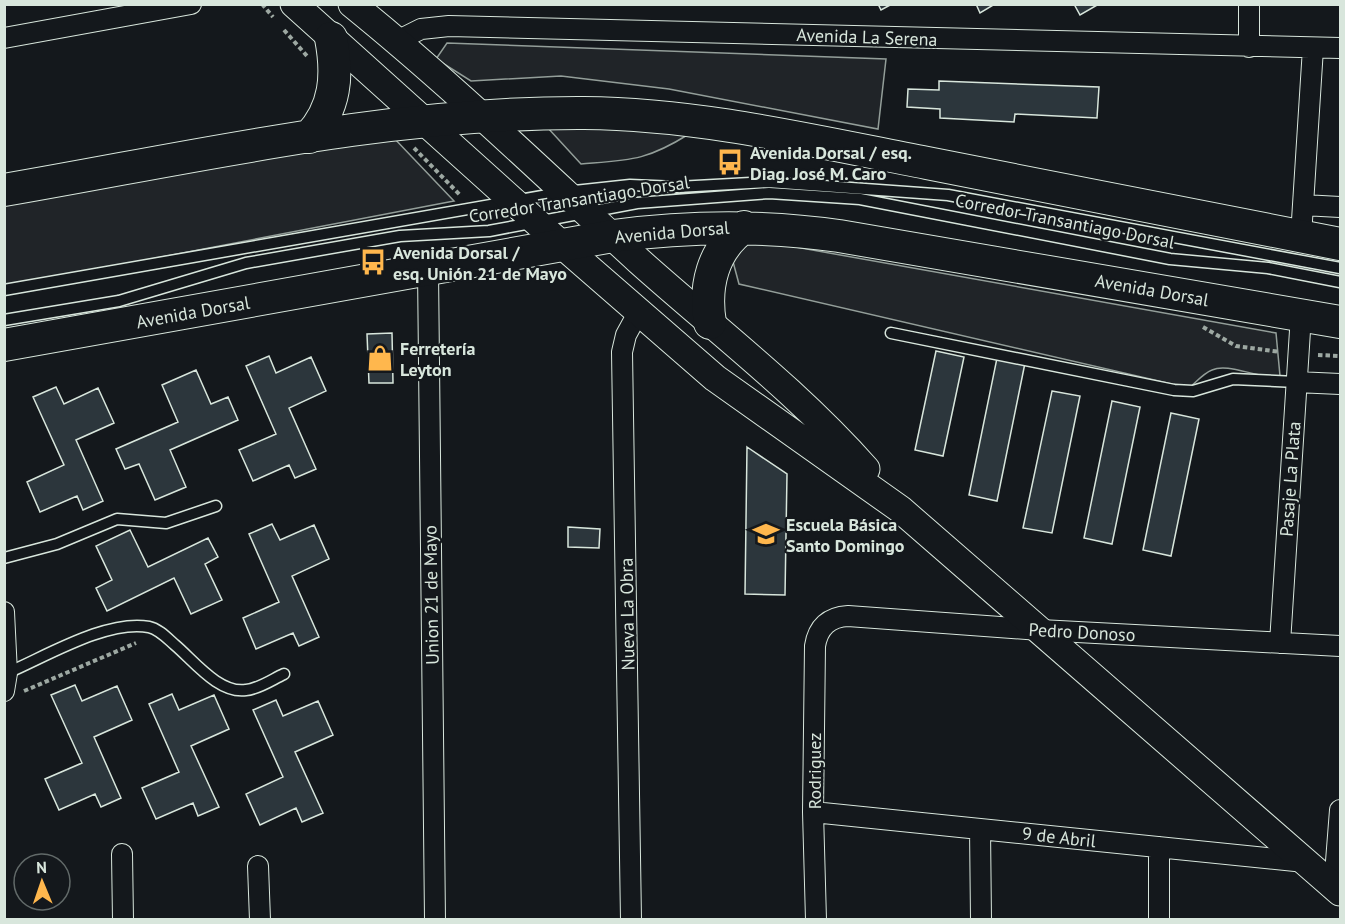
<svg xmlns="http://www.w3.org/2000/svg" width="1345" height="924" viewBox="0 0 1345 924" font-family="'PT Sans',sans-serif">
	<rect width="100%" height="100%" fill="#14181c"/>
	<path fill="#202428" stroke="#939e99" stroke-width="1.5" d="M447 43 886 59 878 129 669 89 561 76 471 81 436 59Z
		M615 126 689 134C646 161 630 160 581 164L547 127Z
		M392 136 454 201 5 287V204Z
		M751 239 1276 333 1280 376C1259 380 1229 362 1212 370 1204 373 1196 382 1189 388L739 284 732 258Z"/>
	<path fill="#2c363c" stroke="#d8e6dc" stroke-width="1.5" d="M878 4H892L881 10Z
		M976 4H995L980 13Z
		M1074 4H1099L1080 15Z
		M939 81 1099 87 1097 118 1015 114 1014 122 940 118V109L907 107 908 89 939 90Z
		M392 333 393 383H369L367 334Z
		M936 351 964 357 943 456 915 450Z
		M269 356 276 373 311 357 326 391 289 408 316 469 295 478 289 465 253 481 239 450 276 434 246 366Z
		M997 358 1025 363 997 501 969 495Z
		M196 370 211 404 228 397 238 420 170 450 186 487 155 500 139 464 125 469 116 449 178 422 162 385Z
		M56 387 64 404 98 388 114 423 76 440 103 501 83 510 77 496 40 512 27 482 64 465 33 397Z
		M1052 391 1080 396 1052 533 1023 528Z
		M1112 401 1140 407 1112 544 1084 538Z
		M1171 413 1199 419 1171 556 1143 550Z
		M747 447 787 474 785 595 745 594Z
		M272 524 280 540 314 525 329 559 292 576 319 637 299 646 293 633 256 649 243 618 279 602 249 534Z
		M568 527 600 529 599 548 568 547Z
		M130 530 148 567 208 538 218 557 205 564 222 600 191 614 174 578 107 611 96 588 112 580 96 546Z
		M75 685 82 701 117 686 132 720 94 737 121 798 101 807 95 794 59 810 45 779 82 763 51 695Z
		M172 694 179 710 214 695 229 729 191 746 219 807 198 816 193 803 156 819 142 788 179 772 149 704Z
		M276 700 283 716 318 701 333 735 295 752 323 813 302 822 296 808 260 825 246 794 283 777 253 710Z"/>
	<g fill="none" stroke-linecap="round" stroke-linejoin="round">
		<g stroke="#d8e6dc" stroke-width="13">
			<path id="lane" d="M4 290 565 192 630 185 677 187 768 182 948 195 1340 268
				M4 320 119 301 246 263 400 236 489 231 637 203 769 193 860 199 1170 259 1268 268 1340 282
				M891 333 1174 390 1193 391 1233 379 1296 382
				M4 558 57 544 117 519 166 523 216 506
				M7 673C45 657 107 619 149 627 159 629 167 638 175 645 194 661 219 694 246 690 259 689 273 679 284 674"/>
		</g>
		<g stroke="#d8e6dc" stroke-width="22">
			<path id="street" d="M1249 4V47
				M4 38 191 4
				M397 41 421 29 449 26 1340 48
				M1303 205 1340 207
				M1301 236 1313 48
				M428 270 435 920
				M1296 382 1340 384
				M4 612 7 673 4 691
				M1280 643 1301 315
				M813 812 1305 862
				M980 829 981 920
				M1159 847V920
				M122 854 123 920
				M258 866 260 920
				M1334 887 1340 810
				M631 920 622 352 626 335 638 313
				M816 920 813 812 815 646C818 627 829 617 848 616L1040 630 1340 646"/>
		</g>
		<g stroke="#d8e6dc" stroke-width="29">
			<path id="secondary" d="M294 4 562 245 715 378 900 509 1340 892
				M352 4C452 85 544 174 639 261 715 329 798 392 866 469"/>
		</g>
		<g stroke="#d8e6dc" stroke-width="34">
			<path id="primary" d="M309 137C336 108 338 75 331 38
				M4 190C196 157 388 112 584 113 700 114 813 141 927 163 1065 190 1203 216 1340 244
				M710 323C704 287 712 250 744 227
				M4 345 613 236C689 226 763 225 839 236L1340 322"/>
		</g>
		<path stroke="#9da8a2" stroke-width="4" stroke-dasharray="4.5 3" stroke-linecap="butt" d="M262 4 273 17
			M284 30 307 56
			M414 148 461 196
			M1203 327 1236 346 1280 352
			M1318 355 1340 356
			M24 691 136 643"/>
		<use href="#lane" stroke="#14181c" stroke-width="10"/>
		<use href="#street" stroke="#14181c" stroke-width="20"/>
		<use href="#secondary" stroke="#14181c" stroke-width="27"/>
		<use href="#primary" stroke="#14181c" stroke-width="32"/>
	</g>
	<defs>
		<g id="bus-bare" transform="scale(2.07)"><path d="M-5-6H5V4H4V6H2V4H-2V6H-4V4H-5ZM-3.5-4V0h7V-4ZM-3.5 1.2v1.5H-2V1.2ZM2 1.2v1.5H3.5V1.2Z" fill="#ffb74d" stroke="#14181c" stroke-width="2.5" paint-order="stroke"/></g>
		<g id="shop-bare" transform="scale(2.07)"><path d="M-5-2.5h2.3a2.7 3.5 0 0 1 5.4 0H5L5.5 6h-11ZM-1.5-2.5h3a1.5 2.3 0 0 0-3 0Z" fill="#ffb74d" stroke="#14181c" stroke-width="2.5" paint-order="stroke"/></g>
		<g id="school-bare" transform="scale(2.07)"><path d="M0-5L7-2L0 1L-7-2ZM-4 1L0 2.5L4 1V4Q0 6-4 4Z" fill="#ffb74d" stroke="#14181c" stroke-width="2.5" paint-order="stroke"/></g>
	</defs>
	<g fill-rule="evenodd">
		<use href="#bus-bare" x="730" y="162"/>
		<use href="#bus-bare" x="373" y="262"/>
		<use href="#shop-bare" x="380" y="358"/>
		<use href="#school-bare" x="766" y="534"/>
	</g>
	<g text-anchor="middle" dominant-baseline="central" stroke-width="4.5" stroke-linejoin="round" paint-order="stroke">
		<g font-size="18" fill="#d8e6dc" stroke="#14181c">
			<text transform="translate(867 37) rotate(2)">Avenida La Serena</text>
			<text transform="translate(579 199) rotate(-9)">Corredor Transantiago Dorsal</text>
			<text transform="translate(1065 221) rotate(11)">Corredor Transantiago Dorsal</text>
			<text transform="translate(672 232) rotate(-5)">Avenida Dorsal</text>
			<text transform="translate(1152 290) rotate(10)">Avenida Dorsal</text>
			<text transform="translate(193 312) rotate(-10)">Avenida Dorsal</text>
			<text transform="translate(1290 479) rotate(-86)">Pasaje La Plata</text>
			<text transform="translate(431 595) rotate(-91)">Union 21 de Mayo</text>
			<text transform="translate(627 614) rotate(-91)">Nueva La Obra</text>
			<text transform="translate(1082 632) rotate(3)">Pedro Donoso</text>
			<text transform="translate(814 771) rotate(-90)">Rodriguez</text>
			<text transform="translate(1059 837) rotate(6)">9 de Abril</text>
		</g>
		<g font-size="18" font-weight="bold" fill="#d8e6dc" stroke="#14181c" text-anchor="start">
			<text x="750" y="152">Avenida Dorsal / esq.<tspan x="750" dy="21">Diag. José M. Caro</tspan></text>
			<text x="393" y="252">Avenida Dorsal /<tspan x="393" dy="21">esq. Unión 21 de Mayo</tspan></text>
			<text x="400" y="348">Ferretería<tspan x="400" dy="21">Leyton</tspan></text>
			<text x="786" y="524">Escuela Básica<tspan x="786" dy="21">Santo Domingo</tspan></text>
		</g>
	</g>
	<rect width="1345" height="924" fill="none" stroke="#d8e6dc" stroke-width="12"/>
	<g transform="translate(42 882) rotate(358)"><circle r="28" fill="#14181c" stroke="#626a69" stroke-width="1.5"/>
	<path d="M0-4.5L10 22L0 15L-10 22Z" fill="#ffb74d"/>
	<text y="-9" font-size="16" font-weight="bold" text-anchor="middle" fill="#d8e6dc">N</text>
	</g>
</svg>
